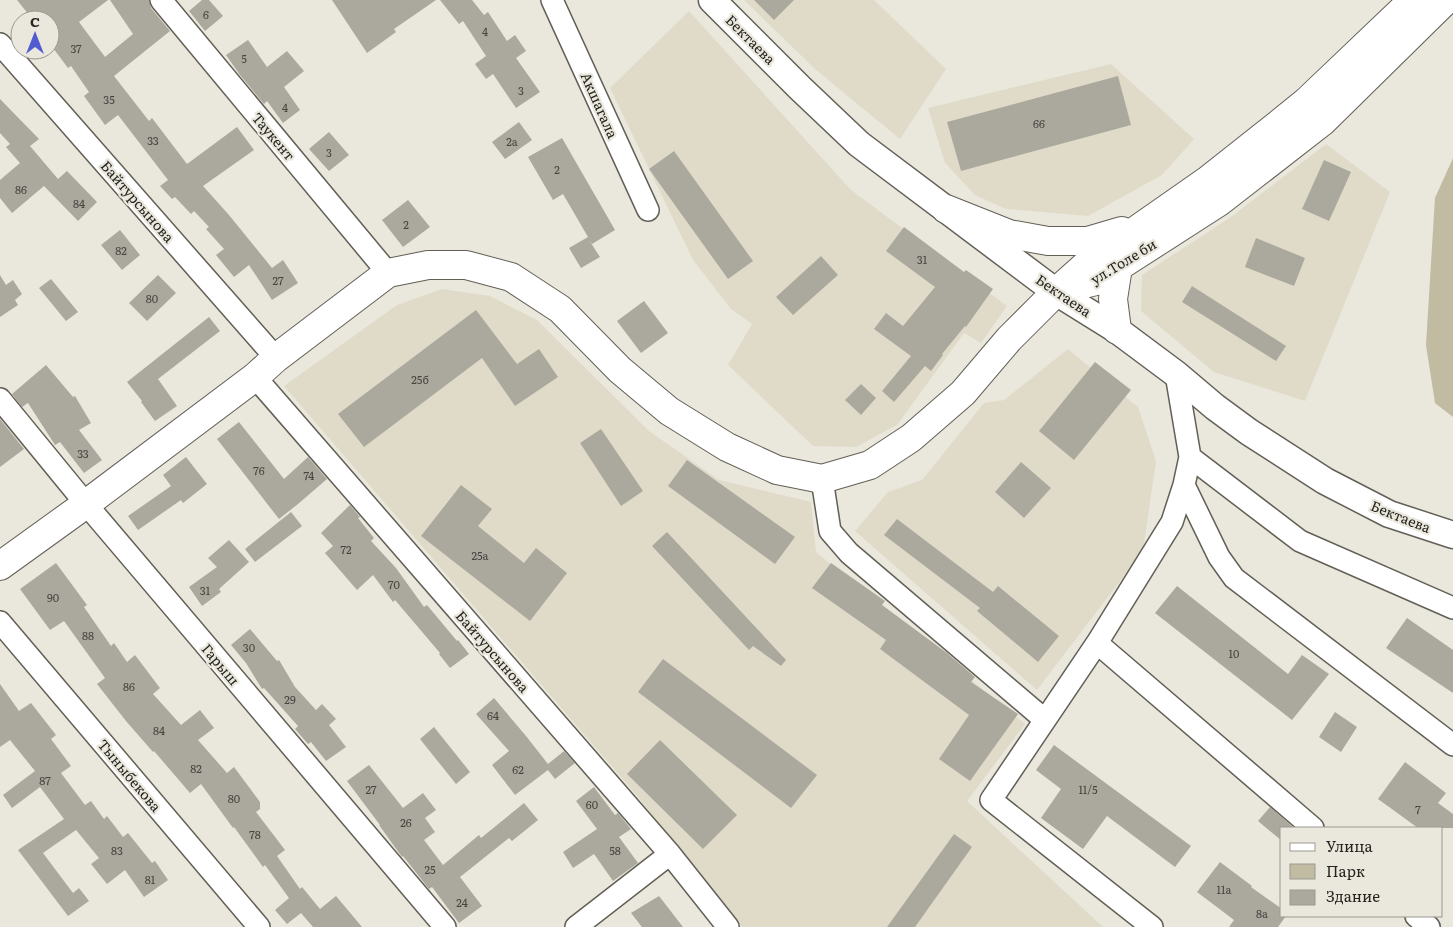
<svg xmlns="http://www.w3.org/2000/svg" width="1453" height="927" viewBox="0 0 1453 927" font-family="Literata,serif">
	<rect width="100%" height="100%" fill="#eae7dc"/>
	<path fill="#e0dbc9" d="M744 0H874L946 69 900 139 815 69Z
		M689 11 851 190 1007 306 981 343 964 333 897 425 856 447 813 446 728 365 752 324 731 309 693 260 610 88Z
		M1111 64 1194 139 1162 175 1088 216 1006 209 975 195 945 163 928 108Z
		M1326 144 1390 192 1305 401 1214 372 1141 311 1142 275 1231 217Z
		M442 289 490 296 537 320 649 431 719 480 811 502 816 552 1025 724 967 801 1103 927H742L638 797 284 386 397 305Z
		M1068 349 1138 407 1156 461 1143 551 1037 690 855 531 888 492 922 480 984 403 1004 400Z"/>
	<path fill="#c1bba2" d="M1453 158V417L1435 403 1426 345 1435 198Z"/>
	<path fill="#aba99e" d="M17 0H108L79 22 105 57 133 34 110 0H149L151 8 170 31 114 76 149 121 152 118 187 164 237 127 254 150 203 186 229 215 272 268 283 260 298 283 272 300 249 265 234 277 216 255 224 249 206 229 209 227 194 211 191 214 175 197 172 199 160 186 168 180 118 115 105 125 84 96 89 92 71 66 68 68 50 44V20H33Z
		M202 0H209L223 16 205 31 189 11Z
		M332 0H436L394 29 396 32 367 53Z
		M440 0H472L484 15 488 12 507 41 515 35 526 51 516 58 540 92 516 108 493 74 486 79 475 64 486 56 463 21 459 24Z
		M754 0H794L774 20Z
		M248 40 267 67 287 51 304 71 284 87 300 110 283 123 267 101 264 104 240 75 226 55Z
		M1118 76 1131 125 961 171 947 122Z
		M0 99 39 139 30 146 58 179 67 171 97 202 78 221 44 186 12 213 0 198V180L20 163 6 147 10 144 0 133Z
		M519 122 532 140 505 159 492 142Z
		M329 132 349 155 329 171 309 149Z
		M562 138 615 230 592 244 589 240 600 257 581 268 569 248 588 237 563 194 553 200 528 157Z
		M674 151 753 261 728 279 649 169Z
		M1324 160 1351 172 1329 221 1302 209Z
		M408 200 430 227 403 247 382 220Z
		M904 227 964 272 966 270 993 289 966 327 965 326 942 354 943 355 931 371 925 366 894 402 882 391 911 356 874 329 886 313 903 326 935 287 886 251Z
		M120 230 140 255 122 270 101 245Z
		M1256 238 1305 258 1294 286 1245 267Z
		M821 256 838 275 793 315 776 297Z
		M0 275 6 285 13 280 22 294 15 300 18 305 0 317Z
		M158 275 176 293 147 321 129 303Z
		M51 279 78 312 66 321 39 288Z
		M1192 286 1286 346 1276 361 1182 302Z
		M644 301 668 333 641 353 617 321Z
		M476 310 517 364 539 349 558 377 515 406 482 358 364 447 338 414Z
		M209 317 220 331 158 379 177 406 155 421 141 402 142 401 127 382Z
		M1095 362 1131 390 1074 460 1039 431Z
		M46 365 73 397 75 396 91 423 79 430 102 460 84 473 60 442 55 445 28 403 22 407 12 394Z
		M861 384 876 398 861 415 845 400Z
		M0 419 24 449 0 467Z
		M239 422 284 479 308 457 327 479 298 504 279 519 217 439Z
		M601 429 643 491 621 506 580 443Z
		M186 457 207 484 183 503 181 500 138 530 128 516 171 486 163 475Z
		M687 460 795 537 775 564 668 486Z
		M1021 462 1051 488 1024 518 995 492Z
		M461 485 492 509 478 526 524 563 536 548 567 573 530 621 421 536Z
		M350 505 360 517 358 518 374 538 371 541 396 568 424 607 427 605 457 641 458 640 469 654 450 668 439 654 440 653 395 600 393 602 373 575 357 590 325 553 333 546 321 533Z
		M291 512 302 526 255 562 245 549Z
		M897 519 993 592 998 586 1059 636 1038 662 977 611 980 608 884 535Z
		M667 532 786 660 781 666 753 646 749 650 652 546Z
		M229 540 249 562 219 589 221 592 202 606 189 587 217 567 208 558Z
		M56 563 87 605 84 607 111 646 114 643 127 662 135 655 160 688 153 694 181 725 200 710 214 728 198 740 227 773 234 767 260 802V809L256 812 285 850 277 856 300 889 302 887 320 909 336 896 362 927H313L301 913 287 924 275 910 289 898 265 865 263 867 234 827 233 828 201 784 190 793 154 751 153 752 126 721 97 684 105 678 64 621 50 630 20 589Z
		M831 563 885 601 882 605 947 653 975 677 971 682 1018 714 970 781 939 759 969 715 880 649 886 640 812 588Z
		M1177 586 1288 674 1302 655 1329 674 1292 720 1155 613Z
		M1407 618 1453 650V693L1386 648Z
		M250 629 277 661 279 660 295 687 316 710 322 704 336 719 329 725 346 747 326 761 311 742 308 744 295 729 298 726 264 688 262 689 246 663 231 645Z
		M663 659 817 775 791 808 638 692Z
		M0 684 19 711 31 703 56 735 51 739 71 766 61 773 85 805 91 801 104 819 107 816 123 837 128 833 152 863 155 861 168 880 144 897 125 870 107 884 91 864 99 858 76 830 43 853 73 893 79 888 89 901 68 916 18 850 64 819 40 787 12 808 3 795 35 771 10 740 0 747Z
		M494 698 526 736 548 764 564 751 575 763 555 779 548 770 515 795 492 765 509 751 476 714Z
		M1335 712 1357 727 1341 752 1319 737Z
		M434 727 470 772 456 784 420 739Z
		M660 740 737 815 703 849 627 774Z
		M1054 745 1191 846 1175 867 1107 816 1083 849 1041 818 1061 789 1036 770Z
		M1405 762 1446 793 1438 803 1453 814V828H1418L1378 799Z
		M369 765 403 808 423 793 436 810 425 818 435 832 424 840 443 865 479 835 481 838 524 803 538 820 512 841 509 838 460 877 482 906 459 923 432 887 429 889 403 856 402 857 379 825H380L347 781Z
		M594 787 615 815 618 813 631 829 619 837 638 863 613 881 594 854 573 868 563 852 597 829 576 801Z
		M1270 807 1294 828H1282V841L1258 821Z
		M954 834 972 847 915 927H887Z
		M1220 862 1252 886 1251 887 1282 909V916H1286L1278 927H1229L1234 920 1197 892Z
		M659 896 683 927H642L631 913Z"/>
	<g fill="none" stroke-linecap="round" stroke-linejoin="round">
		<g stroke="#625f56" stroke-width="24">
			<path id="minor" d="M161 0 388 273
				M552 0 648 210
				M0 44 276 358
				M255 377 670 854 728 927
				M0 399 86 504 445 927
				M1190 457 1300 541 1453 608
				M822 479 830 531 849 553 1045 720
				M1184 485 1219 557 1234 578 1453 745
				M0 622 259 927
				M1097 643 1313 828
				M1416 916 1429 927
				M576 927 670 854
				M1152 927 991 800 1097 643 1172 522 1184 485 1190 457 1176 374"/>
		</g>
		<g stroke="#625f56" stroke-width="29">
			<path id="tertiary" d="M712 0 800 88 859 144 1056 292 1117 330 1176 374 1215 407 1249 432 1325 481 1389 514 1453 535"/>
		</g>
		<g stroke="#625f56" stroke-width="30">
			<path id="secondary" d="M946 209 1009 234 1048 241H1088L1122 231
				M1079 285 1096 281 1219 202 1322 122 1446 0
				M1117 330 1113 299 1118 267
				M0 566 86 504 255 377 276 358 388 273 428 265H466L511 277 560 309 620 370 669 411 727 447 777 470 822 479 870 465 911 438 963 393 1009 339 1056 292 1085 266 1208 180 1275 127 1306 102 1413 0"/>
		</g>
		<use href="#minor" stroke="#fff" stroke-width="21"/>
		<use href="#tertiary" stroke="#fff" stroke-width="26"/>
		<use href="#secondary" stroke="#fff" stroke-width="28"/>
	</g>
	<g text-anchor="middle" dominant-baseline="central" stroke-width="4.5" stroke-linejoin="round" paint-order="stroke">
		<g font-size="11" fill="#464540">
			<text x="206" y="14">6</text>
			<text x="485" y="31">4</text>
			<text x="76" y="48">37</text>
			<text x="244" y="58">5</text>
			<text x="521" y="90">3</text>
			<text x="109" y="99">35</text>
			<text x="285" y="107">4</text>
			<text x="1039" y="123">66</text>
			<text x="153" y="140">33</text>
			<text x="512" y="141">2а</text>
			<text x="329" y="152">3</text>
			<text x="557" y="169">2</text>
			<text x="21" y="189">86</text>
			<text x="79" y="203">84</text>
			<text x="406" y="224">2</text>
			<text x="121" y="250">82</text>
			<text x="922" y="259">31</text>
			<text x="278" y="280">27</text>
			<text x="152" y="298">80</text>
			<text x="420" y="379">25б</text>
			<text x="83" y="453">33</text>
			<text x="259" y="470">76</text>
			<text x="309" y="475">74</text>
			<text x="346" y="549">72</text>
			<text x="480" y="555">25а</text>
			<text x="394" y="584">70</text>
			<text x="205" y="590">31</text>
			<text x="53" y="597">90</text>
			<text x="88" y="635">88</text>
			<text x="249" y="647">30</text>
			<text x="1234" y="653">10</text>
			<text x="129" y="686">86</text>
			<text x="290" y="699">29</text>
			<text x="493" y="715">64</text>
			<text x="159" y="730">84</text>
			<text x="196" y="768">82</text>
			<text x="518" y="769">62</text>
			<text x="45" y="780">87</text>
			<text x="371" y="789">27</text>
			<text x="1088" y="789">11/5</text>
			<text x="234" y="798">80</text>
			<text x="592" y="804">60</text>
			<text x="1418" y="809">7</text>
			<text x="406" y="822">26</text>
			<text x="255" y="834">78</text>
			<text x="117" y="850">83</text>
			<text x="615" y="850">58</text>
			<text x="430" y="869">25</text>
			<text x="150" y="879">81</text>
			<text x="1224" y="889">11а</text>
			<text x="462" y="902">24</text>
			<text x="1262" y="913">8а</text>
		</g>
		<g font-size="14" fill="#252420" stroke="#eae7dc">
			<text transform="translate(751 39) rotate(45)">Бектаева</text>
			<text transform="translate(600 105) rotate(66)">Акшагала</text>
			<text transform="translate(274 136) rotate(50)">Таукент</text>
			<text transform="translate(138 201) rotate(49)">Байтурсынова</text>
			<text transform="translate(1123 261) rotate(-31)">ул.Толе би</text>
			<text transform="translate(1064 295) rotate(34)">Бектаева</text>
			<text transform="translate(1401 516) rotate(22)">Бектаева</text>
			<text transform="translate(493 651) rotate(49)">Байтурсынова</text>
			<text transform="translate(221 664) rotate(50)">Гарыш</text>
			<text transform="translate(130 775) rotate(50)">Тыныбекова</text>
		</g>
	</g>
	<rect x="1280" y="827" width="162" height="90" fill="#eae7dc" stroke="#9b9991"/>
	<rect x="1290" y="843" width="25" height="8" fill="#ffffff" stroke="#9b9991"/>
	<text x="1326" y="852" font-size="15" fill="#252420">Улица</text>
	<rect x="1290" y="864" width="25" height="15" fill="#c1bba2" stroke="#9b9991"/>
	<text x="1326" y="877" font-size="15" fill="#252420">Парк</text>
	<rect x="1290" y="890" width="25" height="15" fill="#aba99e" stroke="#9b9991"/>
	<text x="1326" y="902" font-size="15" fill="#252420">Здание</text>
	<g transform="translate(35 35)"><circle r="24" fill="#eae7dc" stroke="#9b9991"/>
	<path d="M0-4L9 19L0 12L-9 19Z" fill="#525cd2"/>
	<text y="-8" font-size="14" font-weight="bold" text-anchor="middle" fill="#252420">С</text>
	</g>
</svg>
